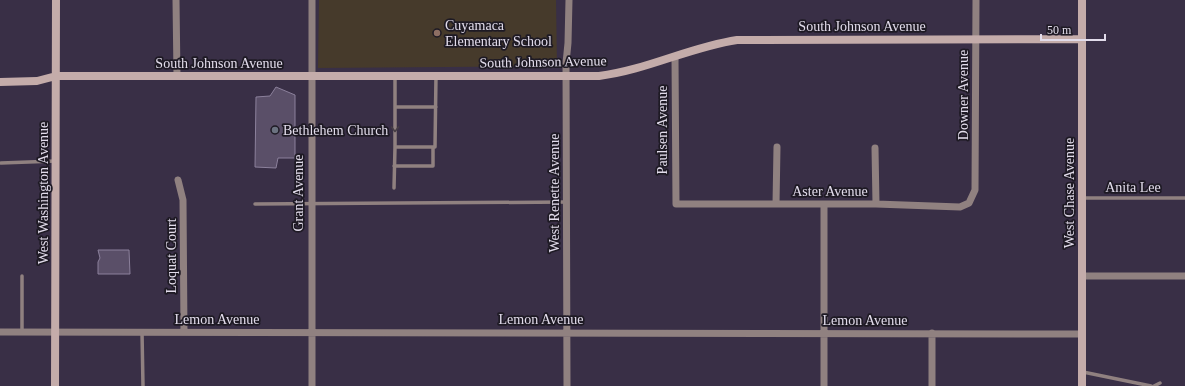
<svg xmlns="http://www.w3.org/2000/svg" width="1185" height="386" viewBox="0 0 1185 386" font-family="'Times New Roman',serif">
	<rect width="100%" height="100%" fill="#392f46"/>
	<path fill="#463a2b" d="M319 0H556L557 66 318 68Z"/>
	<path fill="#5a4f68" stroke="#8c819c" d="M276 87 295 95V158H278L276 168 255 167 256 97 270 96Z
		M98 250H129L130 274H98V262L100 258Z"/>
	<g fill="none" stroke-linecap="round" stroke-linejoin="round">
		<path stroke="#908180" stroke-width="3.5" d="M395 77V147H435L436 76
			M395 107H436
			M1 163 56 161
			M394 166H433V147
			M394 188 395 147
			M1083 198H1185
			M255 204 567 202
			M22 332V276
			M142 332 143 386
			M1083 372 1151 386
			M1154 386 1160 383"/>
		<path stroke="#908180" stroke-width="7" d="M176 0 177 76
			M312 0V386
			M675 57 676 204H876L960 207 969 203 975 190 976 0
			M875 148 876 204
			M178 180 183 200 184 332
			M776 204 777 147
			M824 204V386
			M1082 276H1185
			M0 332 1082 334
			M932 333V386
			M567 386 566 63 568 43 569 0"/>
		<path stroke="#c4acaa" stroke-width="8" d="M0 82 37 81 56 76H599C647 70 690 47 737 40L1082 39
			M55 386 56 0
			M1082 386V0"/>
	</g>
	<defs><path id="oneway-chevron" d="M-2-3.5L2.5 0L-2 3.5" fill="none" stroke-width="1.6" stroke-linecap="round" stroke-linejoin="round"/></defs>
	<use stroke="#463e44" href="#oneway-chevron" transform="translate(395 129) rotate(90)"/>
	<circle fill="#8d6e63" stroke="#1e1a24" stroke-width="1.5" cx="437" cy="33" r="4"/>
	<circle fill="#6b7280" stroke="#1e1a24" stroke-width="1.5" cx="275" cy="130" r="4"/>
	<g text-anchor="middle" dominant-baseline="central" stroke-width="3.5" stroke-linejoin="round" paint-order="stroke">
		<g font-size="14" fill="#e2dceb" stroke="#1e1a24" text-anchor="start">
			<text x="445" y="25">Cuyamaca<tspan x="445" dy="16">Elementary School</tspan></text>
			<text x="283" y="130">Bethlehem Church</text>
		</g>
		<g font-size="14" fill="#e2dceb" stroke="#1e1a24">
			<text x="862" y="26">South Johnson Avenue</text>
			<text transform="translate(543 62) rotate(-1)">South Johnson Avenue</text>
			<text x="219" y="63">South Johnson Avenue</text>
			<text transform="translate(963 95) rotate(-90)">Downer Avenue</text>
			<text transform="translate(662 130) rotate(-90)">Paulsen Avenue</text>
			<text x="1133" y="187">Anita Lee</text>
			<text x="830" y="191">Aster Avenue</text>
			<text transform="translate(43 193) rotate(-90)">West Washington Avenue</text>
			<text transform="translate(298 193) rotate(-90)">Grant Avenue</text>
			<text transform="translate(554 193) rotate(-90)">West Renette Avenue</text>
			<text transform="translate(1069 193) rotate(-90)">West Chase Avenue</text>
			<text transform="translate(171 256) rotate(-90)">Loquat Court</text>
			<text x="217" y="319">Lemon Avenue</text>
			<text x="541" y="319">Lemon Avenue</text>
			<text x="865" y="320">Lemon Avenue</text>
		</g>
	</g>
	<path d="M1041 34v6h64v-6" fill="none" stroke="#e2dceb" stroke-width="2"/>
	<text x="1047" y="34" font-size="12" fill="#e2dceb" stroke="#1e1a24" stroke-width="3" paint-order="stroke">50 m</text>
</svg>
